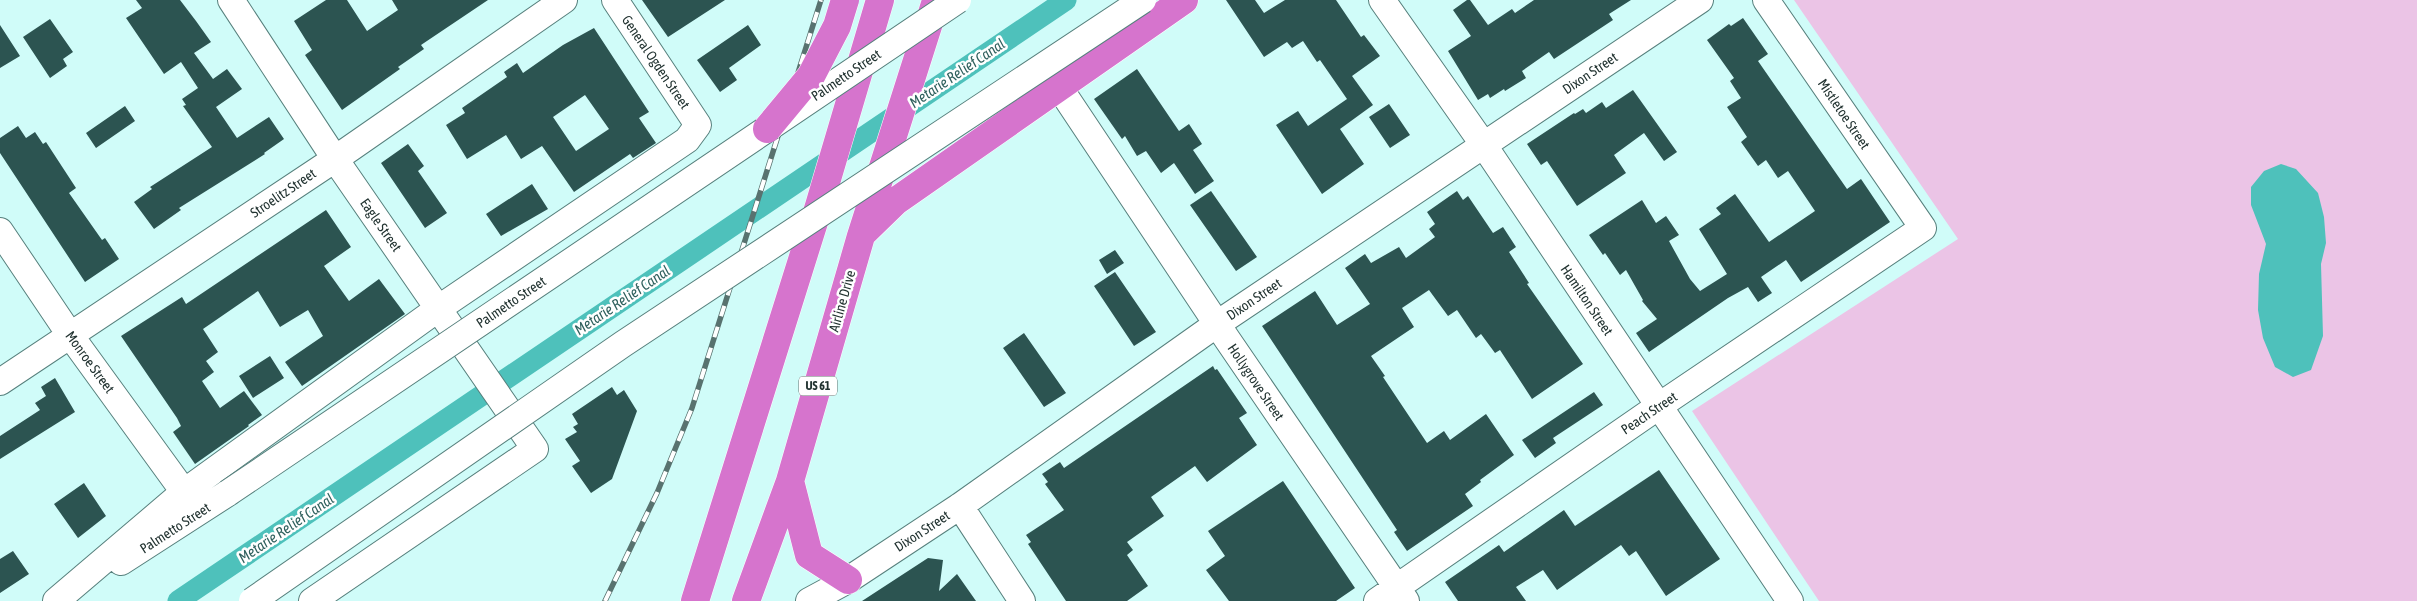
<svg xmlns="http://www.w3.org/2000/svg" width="2417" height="601" viewBox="0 0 2417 601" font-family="'Asap Condensed',sans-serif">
	<rect width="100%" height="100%" fill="#d0fcf9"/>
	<path fill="#ebc4e6" d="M1794 0H2417V601H1819L1692 411 1958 239Z"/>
	<path fill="#4ec1bb" d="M2281 164 2296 169 2318 193 2324 217 2326 243 2321 264 2323 336 2311 370 2293 377 2275 367 2263 338 2258 310 2259 274 2266 244 2251 205V187L2264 171Z"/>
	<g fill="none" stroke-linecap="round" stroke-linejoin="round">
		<path stroke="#4ec1bb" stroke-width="21" d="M178 601 1066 0"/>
	</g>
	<path fill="#2c5451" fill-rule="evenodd" d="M136 0H180L196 21 211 42 194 53 213 79 227 69 242 89 216 107 237 138 269 117 284 139 264 153 265 154 179 208 181 210 154 229 134 202 152 189 150 187 212 147 183 106 186 105 182 99 198 88 181 62 164 74 126 18 142 8Z
		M326 0H347L367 31 398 10 392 0H488L421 45 424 49 398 67 400 69 342 110 305 55 312 50 294 21Z
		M642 0H725L668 37Z
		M1226 0H1255L1264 13 1285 0H1336L1361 37 1364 35 1380 56 1352 76 1373 105 1340 129 1364 164 1322 194 1276 125 1298 111 1308 126 1347 99 1320 60 1317 62 1303 41 1292 48 1287 42 1264 57Z
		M1467 0H1470L1488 25 1512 9 1515 13 1534 0H1631L1609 14 1613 20 1554 59 1549 52 1522 71 1526 78 1505 91 1504 89 1490 98 1488 94 1478 100 1448 51 1471 36 1453 10Z
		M1743 18 1768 54 1758 61 1847 189 1861 179 1890 222 1801 282 1786 260 1761 277 1772 293 1758 302 1748 287 1728 298 1649 352 1636 333 1657 319 1642 301 1643 300 1626 270 1620 275 1605 253 1603 255 1589 235 1642 200 1656 223 1666 216 1679 235 1669 241 1690 279 1700 291 1727 274 1699 229 1721 214 1716 208 1735 194 1769 242 1815 211 1788 171 1778 178 1766 160 1758 166 1741 142 1747 137 1727 107 1741 98 1730 81 1734 78 1707 40 1729 24 1731 26Z
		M50 19 73 52 63 59 67 66 50 78 23 37Z
		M0 25 20 56 0 68Z
		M748 25 761 45 729 68 737 80 720 92 697 60Z
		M594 28 649 112 639 118 656 143 633 158 630 154 574 192 542 146 521 159 506 135 467 159 446 125 465 113 462 108 507 77 504 72 517 63 523 73 563 45ZM585 95 609 129 576 151 553 117Z
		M1137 69 1179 131 1189 124 1202 144 1193 150 1214 181 1195 194 1174 163 1161 173 1146 151 1137 156 1125 136 1122 139 1094 99Z
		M1633 90 1677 152 1664 161 1644 133 1614 155 1626 173 1577 206 1547 161 1541 165 1527 144 1574 113 1575 114 1583 109 1586 113 1602 102 1606 108Z
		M1389 104 1410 135 1390 148 1369 117Z
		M125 106 135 121 96 148 86 133Z
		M18 126 26 138 35 132 43 144 46 142 76 188 69 193 102 240 105 238 119 259 85 282 0 153V138Z
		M408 144 424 166 418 171 447 213 425 228 381 163Z
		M532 184 548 209 501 236 486 214Z
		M1211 191 1257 257 1236 271 1190 205Z
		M1457 191 1463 200 1468 196 1493 233 1503 227 1516 247 1509 252 1529 283 1527 284 1583 364 1532 399 1500 350 1495 353 1481 334 1476 338 1457 310 1448 316 1429 290 1402 308 1414 327 1371 356 1385 376 1383 377 1427 443 1444 431 1450 440 1486 414 1514 455 1480 480 1481 482 1465 494 1473 506 1407 551 1394 532 1397 530 1262 326 1315 291 1337 325 1370 304 1345 268 1365 254 1371 263 1399 247 1406 258 1435 237 1429 229 1435 224 1427 212Z
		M326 210 351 247 324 266 349 301 379 279 405 314 302 386 285 362 323 336 308 310 280 327 258 291 203 329 218 352 206 361 214 372 202 381 220 408 244 391 262 415 248 425 249 426 195 464 173 432 181 426 177 418 121 336 182 297 186 304Z
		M1115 250 1124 263 1107 274 1099 260Z
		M1115 272 1156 332 1134 346 1094 286Z
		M1024 333 1066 393 1044 407 1003 348Z
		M270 356 284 378 253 398 239 376Z
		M1213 366 1215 370 1217 369 1247 413 1239 418 1257 445 1207 482 1195 466 1151 497 1164 516 1127 542 1133 550 1127 555 1148 586 1127 601H1066L1028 544 1031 542 1026 535 1064 510 1045 484 1048 482 1042 474 1060 462 1064 468Z
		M55 378 75 412 0 459V436L40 410 35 403 46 396 41 387Z
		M612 387 617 395 624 390 637 411 612 479 591 493 572 466 580 461 565 439 577 432 573 427 578 424 572 414Z
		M1594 392 1603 405 1553 438 1556 443 1535 458 1522 440Z
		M1659 470 1720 559 1666 596 1636 551 1629 556 1621 545 1557 590 1543 570 1516 587 1526 601H1458L1445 582 1499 545 1504 552 1564 510 1575 526Z
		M1283 481 1355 588 1336 601H1229L1206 570 1225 556 1208 531Z
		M84 483 106 516 78 538 54 504Z
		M13 551 29 574 0 593V559Z
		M928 558 943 560 939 591 957 574 976 601H862Z"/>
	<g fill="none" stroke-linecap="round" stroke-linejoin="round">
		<g stroke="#57807d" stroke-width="28">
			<path id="minor" d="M231 0 335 159 535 449 312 601
				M1382 0 1483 144 1790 601
				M1059 87 1227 339 1406 601
				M0 231 70 335 184 492
				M0 382 335 159 564 0
				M960 506 1022 601
				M121 562 228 493
				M56 601 184 492 439 308 687 140 698 125 615 0
				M809 601 848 580 960 506 1217 324 1700 0
				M1377 601 1659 406 1923 228 1766 0"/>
		</g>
		<g stroke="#fff" stroke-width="29">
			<path id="highway" d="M863 233 896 201 1184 0
				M790 481 809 555 848 580
				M695 601 819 206 880 0
				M746 601 790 481 861 236 935 4"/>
		</g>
		<use href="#minor" stroke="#fff" stroke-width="26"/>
		<use href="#highway" stroke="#d674cd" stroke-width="28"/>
		<g stroke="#58726f" stroke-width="5.5">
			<path id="rail" d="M605 601 657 493 692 408 821 0"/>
		</g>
		<use href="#rail" stroke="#fff" stroke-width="4" stroke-dasharray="11" stroke-linecap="butt"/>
		<g stroke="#57807d" stroke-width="28" stroke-linecap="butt">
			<path id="minor-bridge" d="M228 493 958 0
				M252 601 623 344 1143 0"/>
		</g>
		<g stroke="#fff" stroke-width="29" stroke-linecap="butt">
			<path id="highway-bridge" d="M767 129 811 76 837 26 845 0"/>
		</g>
		<use href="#minor-bridge" stroke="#fff" stroke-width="26"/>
		<use href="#highway-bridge" stroke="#d674cd" stroke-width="28"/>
	</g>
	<g text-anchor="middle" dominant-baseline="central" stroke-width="5" stroke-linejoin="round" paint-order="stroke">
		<rect fill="#fff" stroke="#64706f" stroke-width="1" x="799" y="376.5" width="38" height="19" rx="4"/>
		<g font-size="12" font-weight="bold" fill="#223331">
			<text x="818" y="386">US 61</text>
		</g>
		<g font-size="14" fill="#223331" stroke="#fff">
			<text transform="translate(656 62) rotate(56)">General Ogden Street</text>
			<text transform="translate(1590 73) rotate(-34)">Dixon Street</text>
			<text transform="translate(846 75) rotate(-34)">Palmetto Street</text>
			<text transform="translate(1844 114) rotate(56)">Mistletoe Street</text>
			<text transform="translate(283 193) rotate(-34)">Stroelitz Street</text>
			<text transform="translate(381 225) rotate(55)">Eagle Street</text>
			<text transform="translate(1254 299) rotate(-34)">Dixon Street</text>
			<text transform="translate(1587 300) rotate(56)">Hamilton Street</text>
			<text transform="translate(842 301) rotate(-74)">Airline Drive</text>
			<text transform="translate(511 302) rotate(-34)">Palmetto Street</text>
			<text transform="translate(90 362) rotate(54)">Monroe Street</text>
			<text transform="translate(1256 382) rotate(56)">Hollygrove Street</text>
			<text transform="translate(1649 413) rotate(-34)">Peach Street</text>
			<text transform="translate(175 528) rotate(-33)">Palmetto Street</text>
			<text transform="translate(922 531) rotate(-33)">Dixon Street</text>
		</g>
		<g font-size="15" font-style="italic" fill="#30615e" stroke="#fff">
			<text transform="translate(957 73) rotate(-34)">Metarie Relief Canal</text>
			<text transform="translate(622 300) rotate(-34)">Metarie Relief Canal</text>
			<text transform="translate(286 528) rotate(-34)">Metarie Relief Canal</text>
		</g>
	</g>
</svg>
